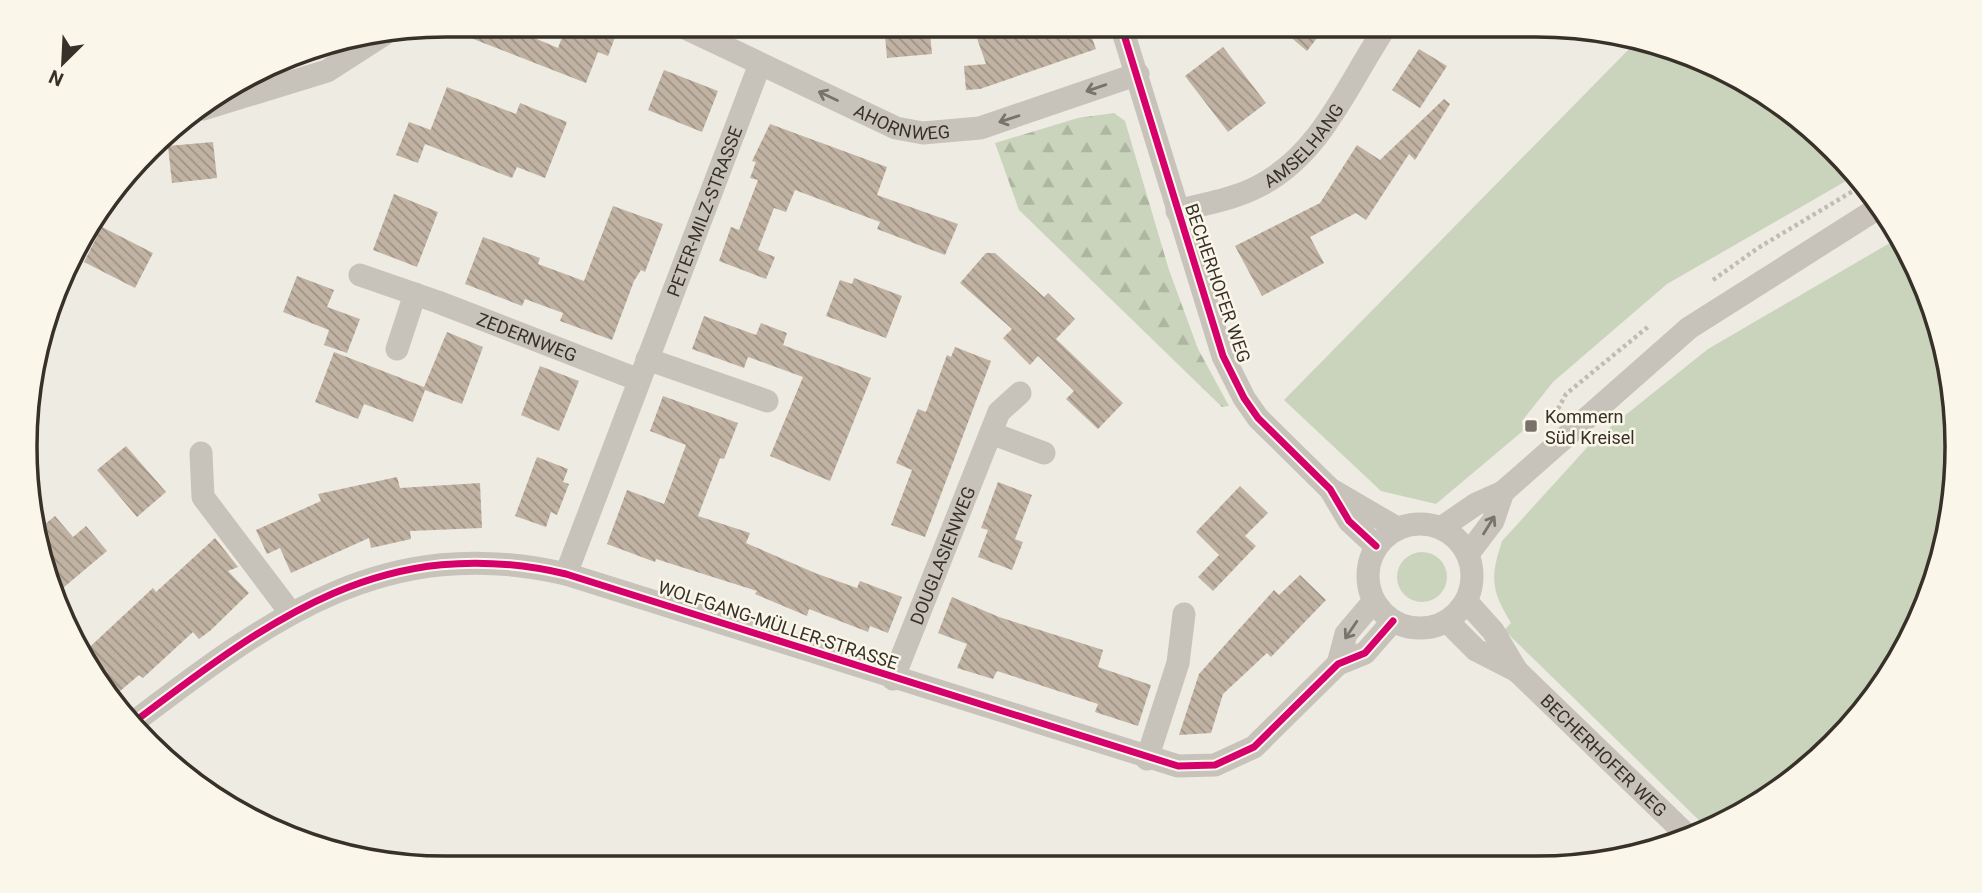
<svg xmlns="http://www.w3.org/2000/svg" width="1982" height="893" viewBox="0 0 1982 893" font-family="Roboto,sans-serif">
	<defs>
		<pattern id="forest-firs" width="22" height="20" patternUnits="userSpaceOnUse" patternTransform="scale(1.75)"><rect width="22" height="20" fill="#cad4bc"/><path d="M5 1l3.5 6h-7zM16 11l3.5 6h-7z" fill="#aeb6a2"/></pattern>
		<pattern id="building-back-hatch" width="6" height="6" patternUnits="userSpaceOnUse" patternTransform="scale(1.75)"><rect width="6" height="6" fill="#c1b3a3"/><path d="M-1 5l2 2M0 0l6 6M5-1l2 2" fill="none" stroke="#9e9285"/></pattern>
	</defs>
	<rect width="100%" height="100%" fill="#eeebe2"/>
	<path fill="#cad4bc" d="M1634 44 1697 56 1834 148 1853 177 1667 284 1553 382 1522 421 1524 430 1436 504 1381 491 1284 400Z
		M1895 240 1925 285 1957 446 1926 608 1871 703 1793 781 1709 830 1504 630 1511 623C1491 590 1490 578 1502 541L1593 441 1708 349Z
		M1397 577a25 25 0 1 1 50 0a25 25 0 1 1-50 0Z"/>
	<path fill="url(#forest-firs)" d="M1114 113 1125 121 1169 270 1198 349 1229 406 1222 407 1019 210 995 143 1078 118Z"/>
	<path fill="url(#building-back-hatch)" d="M520 24 518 31 558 48 567 24H620L608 56 598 52 586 83 440 26Z
		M884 24H929L932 54 887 58Z
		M972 24H1087L1096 49 980 89 966 90 964 66 986 64Z
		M1275 24H1328L1307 51Z
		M1223 47 1266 103 1228 132 1185 76Z
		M1419 49 1447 66 1420 108 1392 90Z
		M664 70 718 91 702 132 648 110Z
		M447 87 516 114 520 103 567 122 545 178 517 167 512 178 425 144 418 163 396 155 409 122 431 130 429 134Z
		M1444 99 1450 104 1415 160 1409 154 1366 220 1356 213 1310 237 1324 263 1262 296 1235 246 1320 203 1357 145 1380 160Z
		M770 124 887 167 877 195 958 224 945 255 877 229 880 222 795 190 786 212 774 208 758 250 775 257 766 279 719 261 731 227 739 230 758 180 750 178 756 162 752 161Z
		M213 142 217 178 172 183 168 146Z
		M394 194 438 212 417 267 373 250Z
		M613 206 663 224 645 272 641 270 634 281 612 340 560 321 563 313 525 299 522 306 465 284 483 237 540 258 538 264 584 281Z
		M102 227 153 253 135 288 84 262Z
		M986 253H995L1044 297 1048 293 1075 319 1056 339 1123 403 1098 429 1066 399 1074 391 1038 356 1030 365 1003 338 1012 329 960 283Z
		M297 276 334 290 327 307 360 319 347 353 324 345 329 330 283 312Z
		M854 278 902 296 886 338 826 316 840 280 852 284Z
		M704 316 756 335 761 323 787 333 783 345 871 378 830 481 770 456 803 377 748 357 744 368 692 349Z
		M447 332 483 347 462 404 425 390 413 422 364 404 358 419 315 402 334 352 424 387Z
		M955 347 991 361 925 537 891 525 912 470 896 463 918 409 926 412 947 355 951 357Z
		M540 366 579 381 559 431 521 415Z
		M663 396 738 423 724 459 720 458 698 516 750 533 746 543 815 573 857 588 860 581 902 597 888 633 870 626 868 632 809 609 807 616 755 594 757 591 656 559 655 562 607 544 627 490 664 504 686 445 650 431Z
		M126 446 166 492 137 517 97 470Z
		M537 457 568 469 563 482 569 484 557 515 551 512 546 527 515 516Z
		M397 477 400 488 480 483 482 528 410 531 411 539 371 548 369 538 291 573 280 548 267 554 256 530 321 501 318 494Z
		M998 482 1032 495 1015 539 1023 542 1012 570 978 557 988 530 981 528Z
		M1240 486 1268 513 1245 536 1256 546 1213 591 1198 577 1219 555 1196 532Z
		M55 516 73 537 86 526 107 551 63 588 48 570 34 533Z
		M215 538 238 567 228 571 249 593 211 630 199 639 193 632 143 678 139 675 113 697 80 656 153 588 156 592Z
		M1300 575 1326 600 1271 657 1267 653 1223 694 1211 733 1179 735 1199 674 1274 590 1279 595Z
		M952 597 999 617 1103 650 1098 667 1151 685 1138 726 1095 712 1098 704 997 671 993 679 957 668 967 644 938 633Z"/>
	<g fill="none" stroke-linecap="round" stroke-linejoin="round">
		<path stroke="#c0bcb3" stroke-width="4.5" stroke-dasharray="3.5 3.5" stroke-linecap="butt" d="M1713 280 1758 248 1853 191
			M1558 409 1566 394 1649 326"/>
		<g stroke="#c7c3bb" stroke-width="23">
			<path id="s1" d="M679 25 896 128 923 133 980 128 1138 74"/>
			<path d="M1121 25 1223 356 1244 398 1258 418 1330 489 1349 521 1376 546"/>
			<path d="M203 109 327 71 383 35"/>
			<path id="s2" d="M1177 211C1203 204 1235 199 1259 186 1323 153 1348 82 1387 25"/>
			<path id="s3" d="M360 275 438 302 639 380"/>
			<path d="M397 349 415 294"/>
			<path d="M647 359 767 401"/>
			<path d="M991 433 1044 453"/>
			<path d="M201 453 203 497 290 612"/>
			<path d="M1330 489 1397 528"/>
			<circle cx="1420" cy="576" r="52"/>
			<path d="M1441 528 1476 504 1503 492 1689 328 1875 210"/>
			<path d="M1468 554 1493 521 1503 492"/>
			<path id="s4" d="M566 574 760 64"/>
			<path id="s5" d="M1466 601 1493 631 1517 671 1690 838"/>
			<path d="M1447 621 1476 650 1517 671"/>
			<path d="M1338 664 1346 634 1374 601"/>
			<path id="s6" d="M893 679 999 412 1020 393"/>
			<path d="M134 722C271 618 385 532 566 574L1178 766 1215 765 1254 747 1338 664 1365 653 1393 621"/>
			<path d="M1147 759 1178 663 1184 614"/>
		</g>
		<g stroke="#faf7ea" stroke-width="11">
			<path id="cycleway" d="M1121 25 1223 356 1244 398 1258 418 1330 489 1349 521 1376 546
				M134 722C271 618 385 532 566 574L1178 766 1215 765 1254 747 1338 664 1365 653 1393 621"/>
		</g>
		<use href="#cycleway" stroke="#d6006c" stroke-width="7"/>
	</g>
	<defs><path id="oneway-shaft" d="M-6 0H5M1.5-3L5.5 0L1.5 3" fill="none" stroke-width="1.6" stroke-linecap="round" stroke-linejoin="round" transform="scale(1.75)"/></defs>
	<g stroke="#78736b">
		<use href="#oneway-shaft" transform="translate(1096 88) rotate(161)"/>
		<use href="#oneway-shaft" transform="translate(828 96) rotate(-155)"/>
		<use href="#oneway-shaft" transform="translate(1009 119) rotate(162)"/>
		<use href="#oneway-shaft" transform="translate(1489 525) rotate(-58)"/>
		<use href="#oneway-shaft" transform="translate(1351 630) rotate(124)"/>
	</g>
	<rect fill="#78726a" stroke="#faf7ea" stroke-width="2.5" x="1524" y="419" width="14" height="14" rx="3.5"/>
	<g text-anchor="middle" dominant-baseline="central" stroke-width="5" stroke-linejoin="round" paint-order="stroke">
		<g font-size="18" fill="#383129" stroke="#faf7ea">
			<text stroke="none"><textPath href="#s1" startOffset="245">AHORNWEG</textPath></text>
			<text stroke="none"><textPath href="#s2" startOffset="147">AMSELHANG</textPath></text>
			<text stroke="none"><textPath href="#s4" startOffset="388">PETER-MILZ-STRASSE</textPath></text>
			<text transform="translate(1218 283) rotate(71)">BECHERHOFER WEG</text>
			<text stroke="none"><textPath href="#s3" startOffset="178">ZEDERNWEG</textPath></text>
			<text stroke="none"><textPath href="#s6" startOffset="133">DOUGLASIENWEG</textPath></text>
			<text transform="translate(778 625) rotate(18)">WOLFGANG-MÜLLER-STRASSE</text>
			<text stroke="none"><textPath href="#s5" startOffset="208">BECHERHOFER WEG</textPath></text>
		</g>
		<g font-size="18" fill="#383129" stroke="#faf7ea" text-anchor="start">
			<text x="1545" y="416">Kommern<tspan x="1545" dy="21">Süd Kreisel</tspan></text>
		</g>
	</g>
	<path d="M0 0H1982V893H0ZM446 37H1536A409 409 0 0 1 1945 446V447A409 409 0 0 1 1536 856H446A409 409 0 0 1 37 447V446A409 409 0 0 1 446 37Z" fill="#faf7ea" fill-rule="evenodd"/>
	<path fill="none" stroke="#383129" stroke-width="3.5" d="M446 37H1536A409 409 0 0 1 1945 446V447A409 409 0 0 1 1536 856H446A409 409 0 0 1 37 447V446A409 409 0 0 1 446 37Z"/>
	<g transform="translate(63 63) rotate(204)" stroke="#faf7ea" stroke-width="5" paint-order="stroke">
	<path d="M0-5L12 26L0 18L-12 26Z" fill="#383129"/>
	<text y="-10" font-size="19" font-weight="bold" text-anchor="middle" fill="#383129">N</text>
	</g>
</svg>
